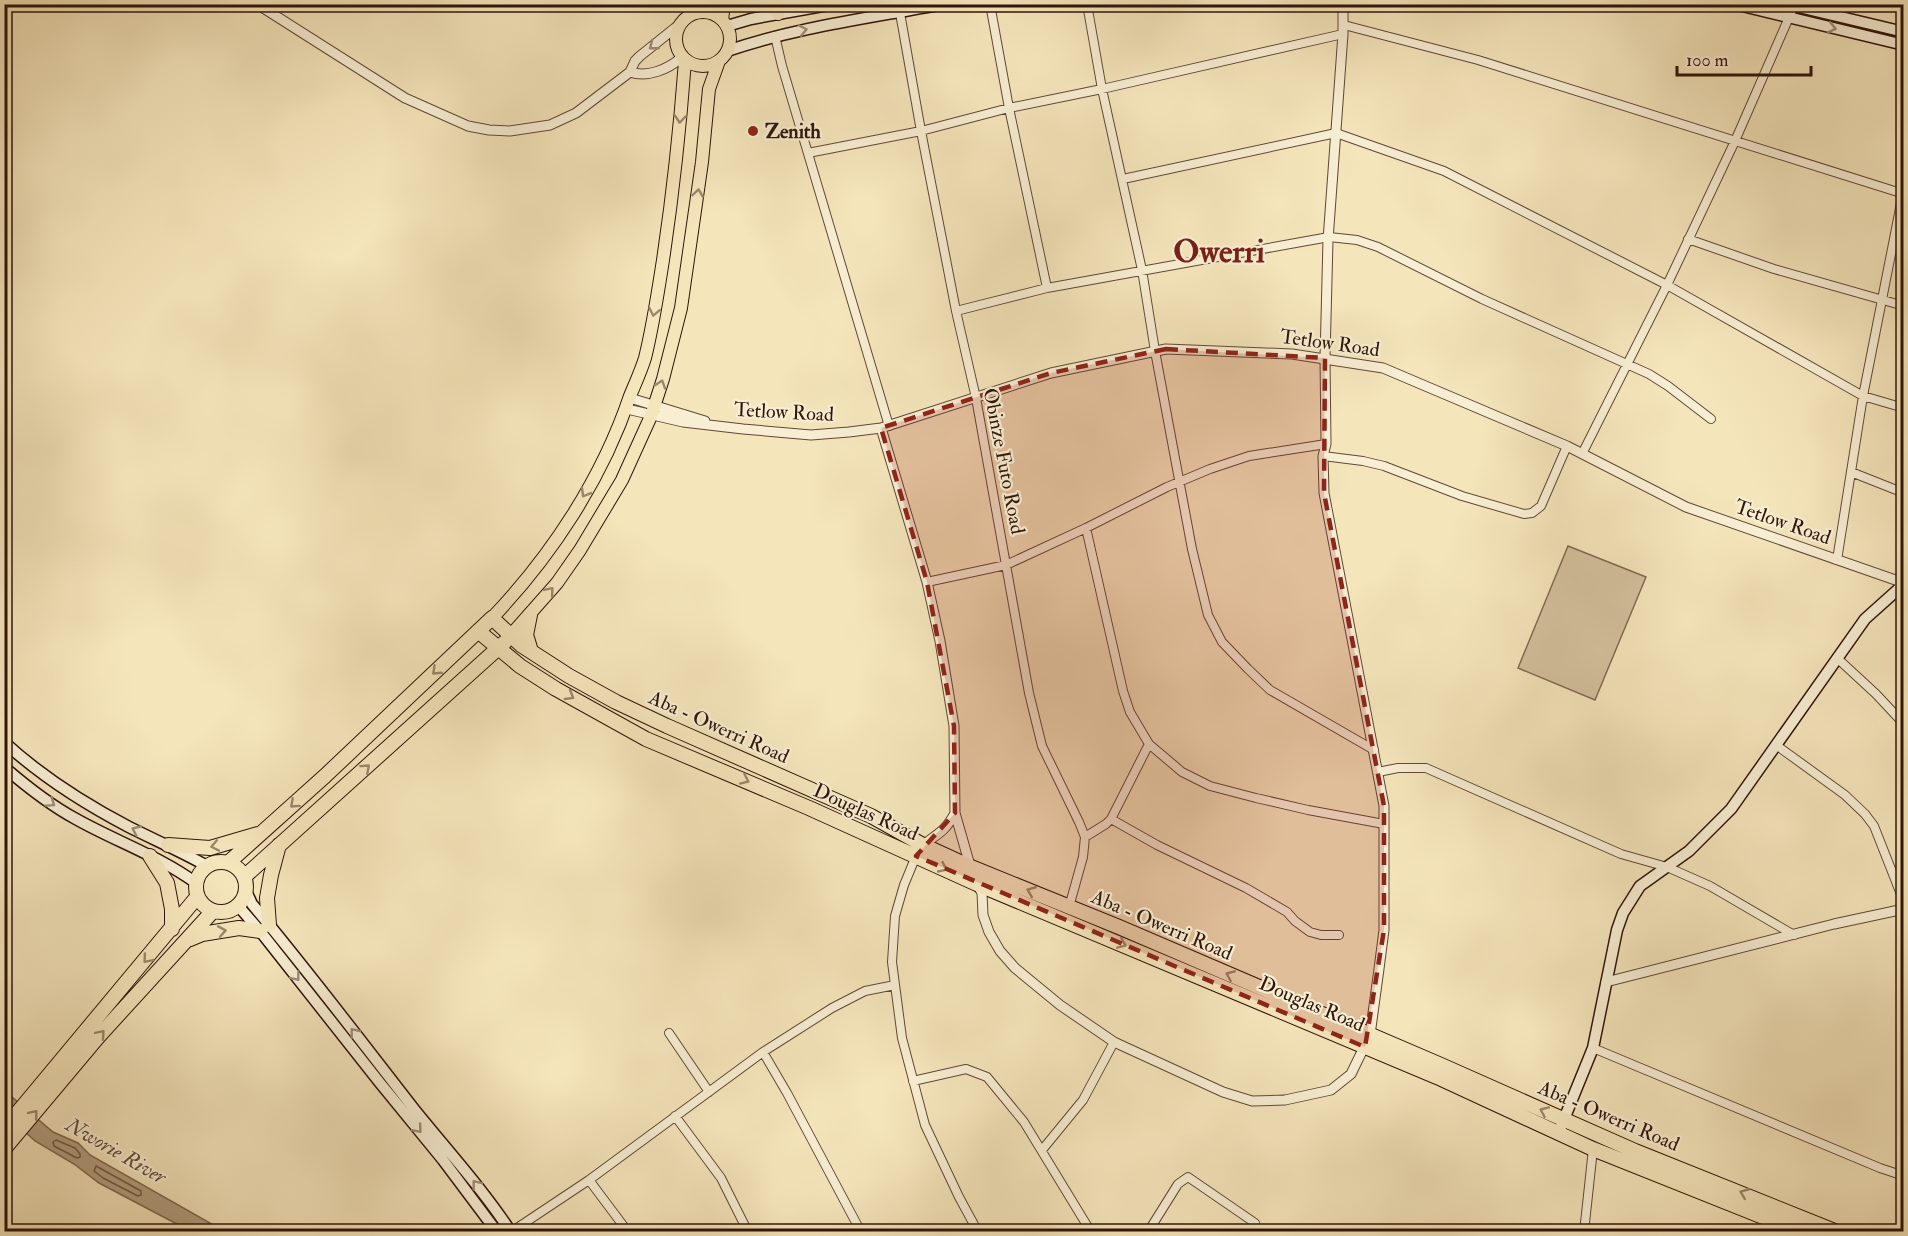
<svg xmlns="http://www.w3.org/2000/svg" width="1908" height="1236" viewBox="0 0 1908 1236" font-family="'IM FELL Double Pica',serif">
	<rect width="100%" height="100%" fill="#f5e5bb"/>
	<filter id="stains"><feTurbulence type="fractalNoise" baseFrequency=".00333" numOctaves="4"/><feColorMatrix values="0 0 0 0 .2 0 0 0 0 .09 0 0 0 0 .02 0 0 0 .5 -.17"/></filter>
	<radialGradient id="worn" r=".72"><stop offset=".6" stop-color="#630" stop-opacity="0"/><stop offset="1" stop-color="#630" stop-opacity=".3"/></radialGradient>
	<path fill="#d3c19d" stroke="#816a52" stroke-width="1.5" d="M1568 546 1646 577 1595 700 1518 668Z"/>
	<path fill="#b29e7e" stroke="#7e674f" stroke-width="1.5" d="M5 1091 53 1132 78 1143 90 1155 224 1231H190L99 1183 74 1164 35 1141 5 1114Z"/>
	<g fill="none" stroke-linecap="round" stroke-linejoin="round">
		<path stroke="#705943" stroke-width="1.5" d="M56 1140 75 1148 80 1154V1157L77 1158 54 1146 53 1142Z
			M96 1166 141 1191V1195L138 1196 103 1178 94 1171Z"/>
		<g stroke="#604835" stroke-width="10">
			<path id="minor" d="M990 4 1009 108 1047 288
				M1087 4 1102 89 1142 270 1155 351 1192 549 1208 615 1222 642 1248 669 1270 690 1374 750
				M900 13 921 131 956 311 976 398 1029 693 1042 746 1079 822 1085 837 1083 857 1069 907
				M1344 25 1478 60 1904 194
				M775 36 782 66 889 426
				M808 153 921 131 1009 108 1102 89 1343 34
				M1123 179 1336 133 1444 171 1667 285 1863 396 1904 408
				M1688 239 1774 269 1904 306
				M956 311 1047 288 1329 237 1357 240 1378 247 1482 299 1649 374 1668 386 1711 419
				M1582 454 1667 285 1735 141 1794 6
				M1323 456 1363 461 1384 466 1462 496 1524 514 1532 513 1541 506 1567 446
				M1851 472 1904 493
				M1086 528 1123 691 1130 712 1149 744 1182 772 1210 786 1256 798 1308 810 1384 824
				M1837 560 1863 396 1904 188
				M927 582 1006 565 1086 528 1167 487 1210 469 1249 456 1326 444
				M1837 658 1876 694 1904 724
				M1776 745 1845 795 1865 814 1874 826 1904 902
				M1378 772 1398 768H1426L1621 854 1667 867 1710 886 1794 935
				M1111 819 1157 845 1246 888 1287 912 1295 921 1310 932 1321 935H1339
				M1085 837 1106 824 1111 819 1149 744
				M916 856 904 885 895 916 892 962 902 1038 925 1125 959 1197 978 1232
				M669 1033 709 1092
				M1593 1048 1880 1168 1904 1176
				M763 1052 787 1093 861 1232
				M913 1081 966 1069 987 1077 1024 1122 1091 1232
				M675 1116 721 1178 748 1232
				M1042 1150 1083 1100 1114 1042
				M589 1180 628 1232
				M511 1232 589 1180 763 1052 832 1008 865 991 895 985
				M1148 1232 1178 1184 1188 1177 1255 1223
				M1584 1232 1593 1149"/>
		</g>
		<g stroke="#604835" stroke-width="11">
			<path id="tertiary" d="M257 4 405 98 468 126 489 130 510 131 550 125 576 113 630 72 635 61 640 56 680 24
				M630 72C648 78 668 69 681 58
				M630 398 705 421
				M627 409 683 422 743 429 811 435 849 432 881 428 1051 373 1166 349 1292 354 1383 368 1567 446 1686 507 1904 583
				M881 428 927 582 940 641 954 726 955 813 971 869
				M922 846C938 833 945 832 955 813
				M976 882 982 893 983 915 989 932 1000 951 1015 968 1060 1005 1114 1042 1223 1092 1252 1101 1285 1100 1331 1090 1351 1074 1370 1035 1379 969 1384 930V806L1324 493 1323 456 1326 444 1325 358 1328 240 1343 34V4
				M1606 982 1834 924 1904 909"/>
		</g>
		<g stroke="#2f1408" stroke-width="13">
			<path id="secondary" d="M1734 4 1904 45
				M1786 4 1904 32
				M727 26 751 19 834 4
				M727 51C797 27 870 18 943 4
				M4 742C41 776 85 804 129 827 155 840 182 852 207 866
				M4 767C26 786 50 805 76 819 115 841 159 856 196 883
				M246 891 252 904C308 971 361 1041 414 1109 447 1150 482 1188 511 1232
				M234 909 240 908 260 931 380 1083 443 1160 497 1232
				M1558 1134 1593 1048 1617 930 1623 913 1640 886 1689 851 1731 809 1865 619 1904 584"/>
		</g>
		<g stroke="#2f1408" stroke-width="14">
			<path id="primary" d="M772 4 778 14
				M676 39a27 27 0 1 1 54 0a27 27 0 1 1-54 0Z
				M722 20 724 4
				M492 618C552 555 602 479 630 396 635 384 641 371 645 358 653 326 658 292 663 260 673 193 680 128 685 61
				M511 635 557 583 580 550 622 480 651 416 663 379 681 308 702 162 709 89 719 61"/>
		</g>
		<g stroke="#2f1408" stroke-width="16">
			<path id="trunk" d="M530 615 526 635 531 651
				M478 631 520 666 556 689 646 739 809 808 977 884 1437 1077 1593 1149 1801 1232
				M168 845 210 848 258 834
				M150 856 167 883 172 909V929
				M196 887a25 25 0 1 1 50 0a25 25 0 1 1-50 0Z
				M228 863 325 776 492 618 521 645 569 676 616 702 667 726 871 816 923 845 971 867 1119 927 1441 1065 1635 1151 1837 1232
				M244 877 505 642
				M269 925 267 898 271 875 279 845
				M190 939 202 934 239 928 260 931
				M4 1129 197 897
				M4 1149 98 1037 213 911"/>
		</g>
		<use href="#minor" stroke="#f8eed3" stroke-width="8"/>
		<use href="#tertiary" stroke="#f8eed3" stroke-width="9"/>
		<use href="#secondary" stroke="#f8eed3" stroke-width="10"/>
		<use href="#primary" stroke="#f5e5bb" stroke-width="12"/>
		<use href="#trunk" stroke="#f5e5bb" stroke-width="14"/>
	</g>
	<defs><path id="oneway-chevron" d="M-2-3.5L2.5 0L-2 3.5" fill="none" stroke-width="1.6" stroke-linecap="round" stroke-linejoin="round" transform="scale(1.5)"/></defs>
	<g stroke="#9e8c78">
		<use href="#oneway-chevron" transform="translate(1832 28) rotate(13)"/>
		<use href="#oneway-chevron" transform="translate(803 30) rotate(-12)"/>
		<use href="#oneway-chevron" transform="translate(653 46) rotate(142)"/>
		<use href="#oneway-chevron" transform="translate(51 803) rotate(35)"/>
		<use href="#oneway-chevron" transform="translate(136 830) rotate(-155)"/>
		<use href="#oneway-chevron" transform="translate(296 977) rotate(52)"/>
		<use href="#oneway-chevron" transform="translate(354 1032) rotate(-128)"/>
		<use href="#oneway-chevron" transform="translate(418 1129) rotate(50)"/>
		<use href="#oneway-chevron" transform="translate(476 1184) rotate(-128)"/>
	</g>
	<g stroke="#9c876a">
		<use href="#oneway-chevron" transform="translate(680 119) rotate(95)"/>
		<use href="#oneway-chevron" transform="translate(698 193) rotate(-82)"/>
		<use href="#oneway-chevron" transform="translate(654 312) rotate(101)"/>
		<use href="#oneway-chevron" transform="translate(661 384) rotate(-72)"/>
		<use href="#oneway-chevron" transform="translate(585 493) rotate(120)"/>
		<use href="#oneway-chevron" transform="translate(550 591) rotate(-50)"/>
		<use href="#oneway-chevron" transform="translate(436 671) rotate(137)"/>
		<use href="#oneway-chevron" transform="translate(570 696) rotate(30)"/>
		<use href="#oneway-chevron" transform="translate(366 768) rotate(-42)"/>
		<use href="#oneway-chevron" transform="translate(745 780) rotate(24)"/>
		<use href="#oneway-chevron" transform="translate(294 804) rotate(138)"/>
		<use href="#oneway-chevron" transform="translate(215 846) rotate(169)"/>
		<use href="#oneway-chevron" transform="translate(943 868) rotate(25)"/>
		<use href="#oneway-chevron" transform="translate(1031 891) rotate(-158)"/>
		<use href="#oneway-chevron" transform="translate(222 931) rotate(-10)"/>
		<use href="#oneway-chevron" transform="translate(1122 944) rotate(23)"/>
		<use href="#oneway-chevron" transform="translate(147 959) rotate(130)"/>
		<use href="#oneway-chevron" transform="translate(1230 975) rotate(-157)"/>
		<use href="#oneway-chevron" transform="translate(101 1034) rotate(-49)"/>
		<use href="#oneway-chevron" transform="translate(1544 1111) rotate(-156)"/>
		<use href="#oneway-chevron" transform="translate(34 1114) rotate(-50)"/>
		<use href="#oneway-chevron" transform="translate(1744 1193) rotate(-158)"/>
	</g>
	<path fill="#8f2418" fill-opacity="0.2" stroke="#8f2418" stroke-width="4.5" stroke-dasharray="12 8" stroke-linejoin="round" d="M1166 349 1325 358 1324 493 1384 806V930L1365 1047 916 856 955 813 954 726 927 582 881 428 1051 373Z"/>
	<circle fill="#8f2418" stroke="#f8eed3" stroke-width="2" cx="753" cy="131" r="6"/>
	<g text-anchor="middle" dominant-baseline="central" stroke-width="4.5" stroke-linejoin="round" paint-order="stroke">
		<g font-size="20" font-weight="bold" fill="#2f1408" stroke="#f8eed3" text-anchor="start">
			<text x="765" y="131">Zenith</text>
		</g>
		<g font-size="20" fill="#2f1408" stroke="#f8eed3">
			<text transform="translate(1330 343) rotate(8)">Tetlow Road</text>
			<text transform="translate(784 412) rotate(3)">Tetlow Road</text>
			<text transform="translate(1004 461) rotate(79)">Obinze Futo Road</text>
			<text transform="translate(1783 522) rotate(19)">Tetlow Road</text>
			<text transform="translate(719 727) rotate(24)">Aba - Owerri Road</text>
			<text transform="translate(866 812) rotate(24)">Douglas Road</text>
			<text transform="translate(1162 925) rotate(23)">Aba - Owerri Road</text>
			<text transform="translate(1312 1004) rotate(23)">Douglas Road</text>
			<text transform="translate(1609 1116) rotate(23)">Aba - Owerri Road</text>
		</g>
		<g font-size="21" font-style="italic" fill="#634b37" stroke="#f8eed3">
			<text transform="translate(116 1151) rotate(30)">Nworie River</text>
		</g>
		<g font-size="32" font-weight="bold" fill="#7a1f14" stroke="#f8eed3">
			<text x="1219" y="252">Owerri</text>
		</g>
	</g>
	<rect width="1908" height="1236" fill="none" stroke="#f5e5bb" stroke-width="24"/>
	<rect x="6" y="6" width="1896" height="1224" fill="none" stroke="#2f1408" stroke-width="3"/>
	<rect x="12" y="12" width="1884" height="1212" fill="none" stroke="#2f1408" stroke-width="1.5"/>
	<path d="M1677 66v9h134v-9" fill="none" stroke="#2f1408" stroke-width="3"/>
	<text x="1686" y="66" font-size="18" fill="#2f1408" stroke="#f8eed3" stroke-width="4.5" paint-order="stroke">100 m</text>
	<rect width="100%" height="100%" filter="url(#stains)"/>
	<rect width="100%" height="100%" fill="url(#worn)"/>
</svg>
